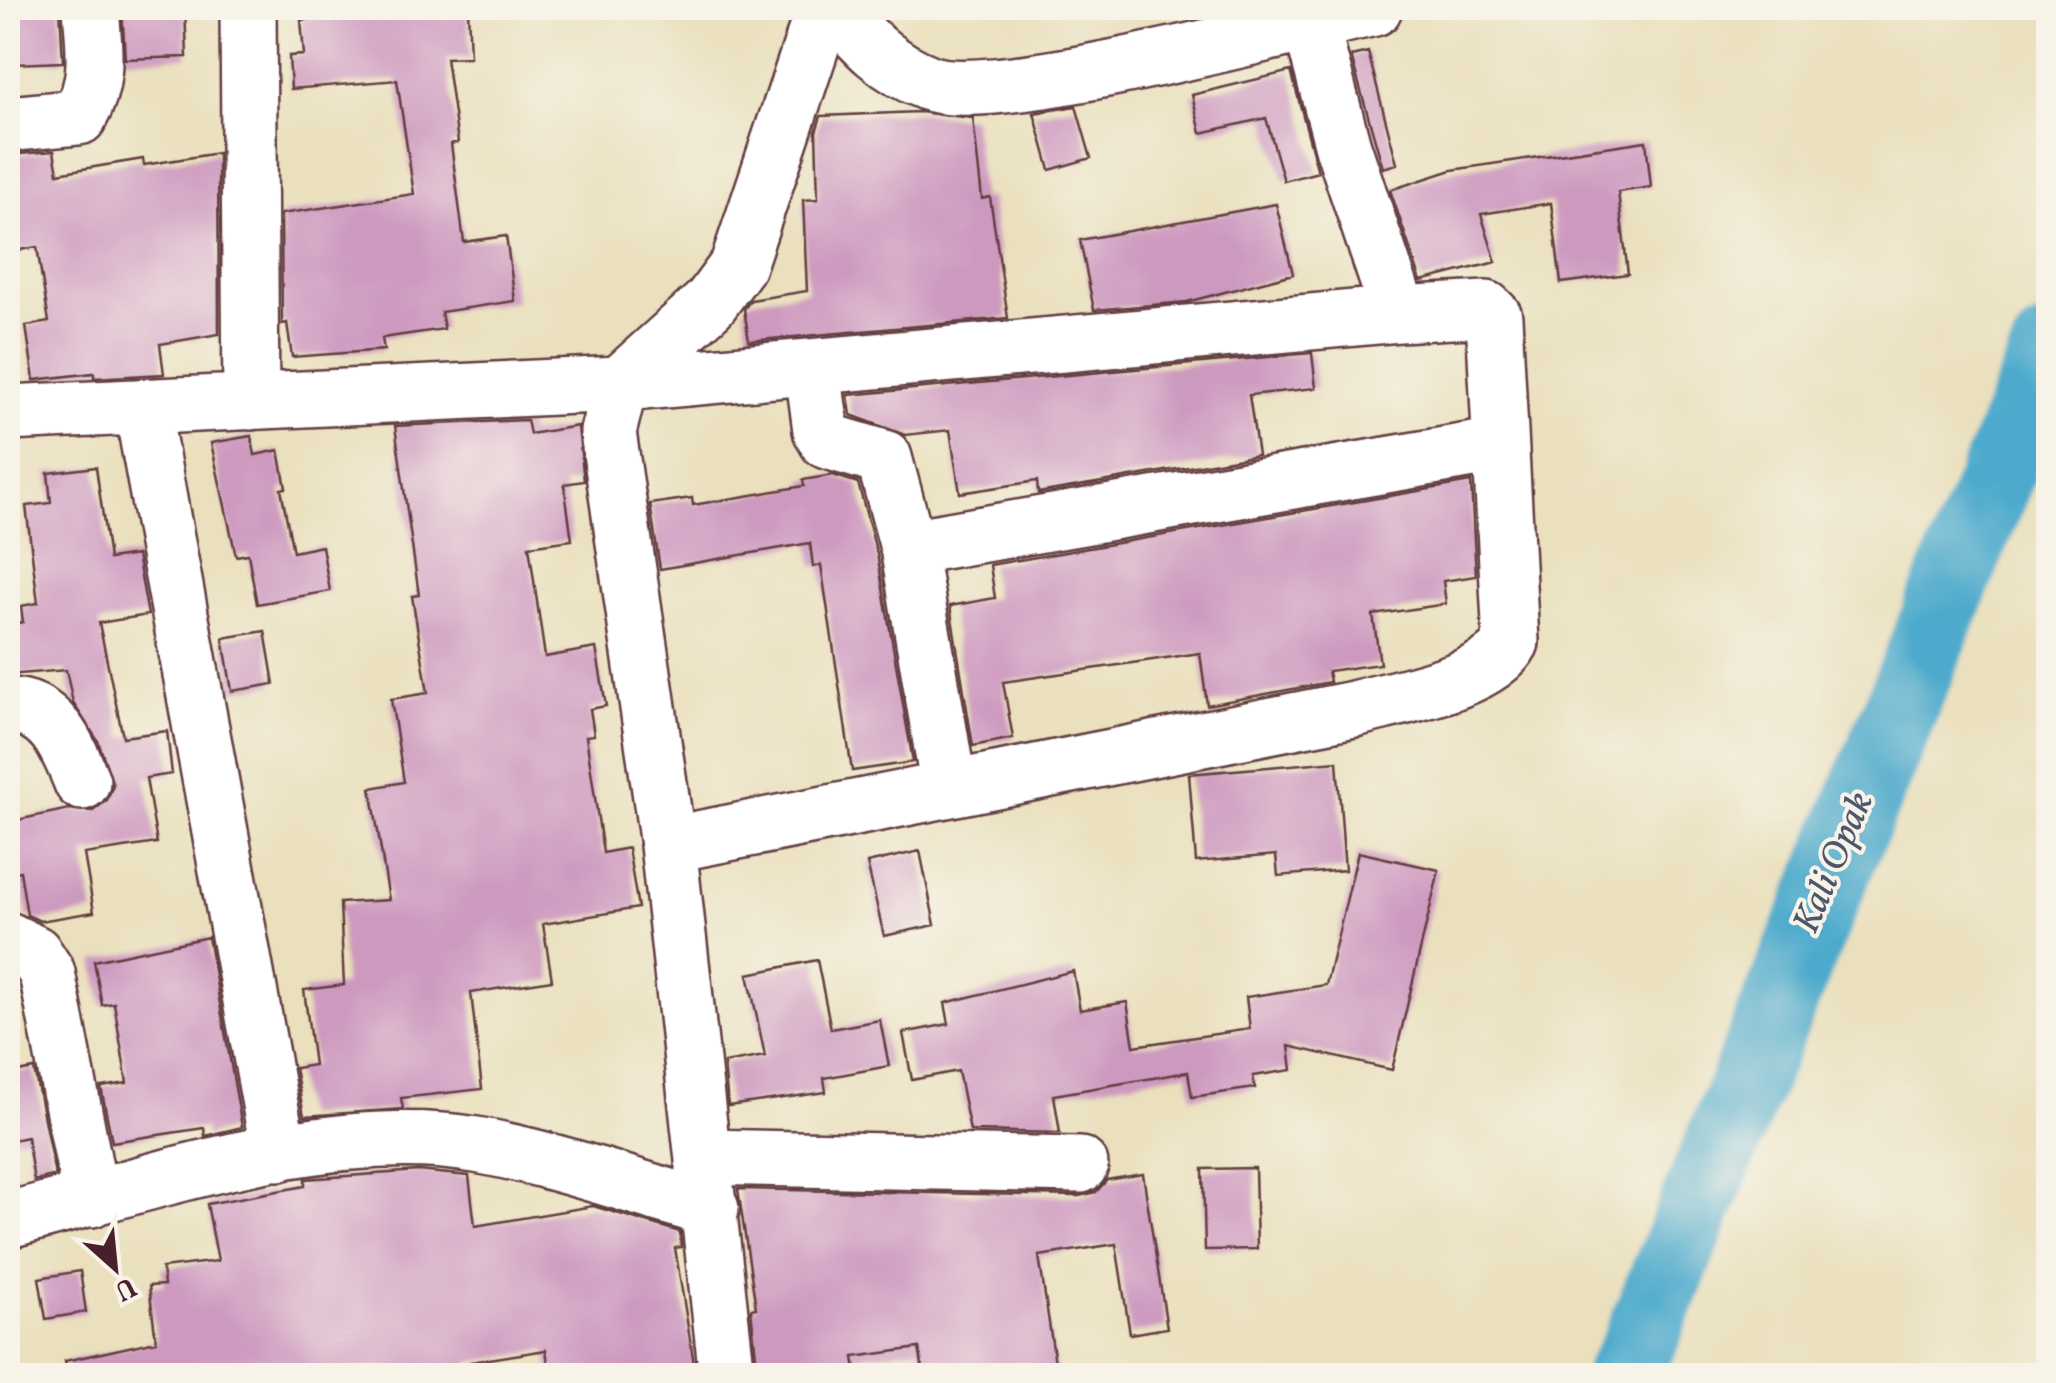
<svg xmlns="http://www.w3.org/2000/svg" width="2056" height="1383" viewBox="0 0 2056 1383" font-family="Vollkorn,serif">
	<rect width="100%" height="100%" fill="#f7f3e8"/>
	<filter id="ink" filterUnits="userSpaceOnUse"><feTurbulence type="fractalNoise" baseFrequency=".01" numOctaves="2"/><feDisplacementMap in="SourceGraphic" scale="20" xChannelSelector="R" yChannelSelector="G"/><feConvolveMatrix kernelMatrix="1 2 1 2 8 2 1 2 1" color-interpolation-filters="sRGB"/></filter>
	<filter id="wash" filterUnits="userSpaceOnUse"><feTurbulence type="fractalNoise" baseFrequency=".0048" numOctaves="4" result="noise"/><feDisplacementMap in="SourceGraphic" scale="40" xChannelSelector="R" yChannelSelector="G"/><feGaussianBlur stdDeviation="2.25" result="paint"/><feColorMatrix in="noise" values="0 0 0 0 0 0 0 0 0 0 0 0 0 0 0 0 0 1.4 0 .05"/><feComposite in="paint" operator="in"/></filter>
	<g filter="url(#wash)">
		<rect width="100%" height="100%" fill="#eae0bd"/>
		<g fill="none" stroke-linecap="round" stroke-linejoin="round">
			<path stroke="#4eaacc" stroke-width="75" d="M1622 1376 1638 1347 2048 351"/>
		</g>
		<g id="blocks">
			<path fill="#cd99bf" d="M10 8H60L63 62 13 64Z
				M122 8H185L187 57 125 59Z
				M311 8H468L470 57 446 58 458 142 451 144 464 242 506 236 515 301 441 312 444 329 382 338 384 350 292 357 287 323 282 324 281 214 414 194 397 80 291 89 289 56 304 55 301 20 312 19Z
				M1368 52 1397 164 1383 168 1351 56Z
				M1291 71 1318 172 1284 181 1266 118 1201 133 1192 95Z
				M1076 106 1091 158 1050 170 1034 113Z
				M919 112 973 118 982 199 990 197 1008 318 749 341 744 309 751 300 807 291 803 200 818 199 816 132 821 116Z
				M1646 141 1651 187 1618 192 1628 274 1561 283 1551 203 1481 214 1496 262 1421 281 1390 190 1452 170Z
				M54 151 58 173 143 159 144 165 218 153 219 334 160 344 164 374 94 378V373L34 380 26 326 49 322 37 247 8 252V155Z
				M1276 204 1293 274 1187 302 1094 310 1080 240Z
				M1312 353 1316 388 1249 395 1258 455 1038 493 1037 481 960 493 950 430 905 435 851 415 848 395Z
				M527 420 530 434 578 426 584 481 564 484 572 540 529 546 545 657 596 648 606 706 590 709 594 735 586 736 603 853 628 848 638 908 543 924 552 980 471 993 482 1089 401 1098 403 1109 304 1116 295 1068 314 1065 304 990 344 985 340 903 389 900 371 788 404 782 391 699 428 693 412 596 419 595 395 426Z
				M251 436 255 455 279 450 286 488 281 489 293 552 322 546 330 591 257 604 248 554 236 556 211 443Z
				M96 467 109 559 137 555 148 615 99 623 123 737 167 731 172 774 146 778 157 843 84 854 94 912 40 921 27 915 20 871 8 874V822L69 809 93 811 107 800 113 785 98 741 73 703 66 670 8 675V625L23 622 21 606 38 603 26 506 51 503 48 473Z
				M833 475 858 483 877 554 913 762 852 771 821 565 813 567 810 543 660 569 650 504 692 498 693 505 804 486 803 480Z
				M1471 482 1476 576 1443 581 1446 604 1373 615 1380 664 1328 671 1330 682 1207 705 1200 653 1003 682 1013 738 973 746 950 606 995 598 990 565Z
				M265 631 274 684 232 691 223 638Z
				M1337 761 1345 870 1278 876 1276 855 1196 862 1189 774Z
				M920 851 935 925 884 936 867 863Z
				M1358 852 1439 870 1392 1070 1289 1046 1292 1070 1253 1076 1255 1088 1192 1097 1188 1072 1054 1095 1060 1133 970 1131 958 1071 912 1080 903 1033 949 1024 945 1003 1073 971 1080 1010 1127 1002 1134 1046 1250 1029 1246 997 1326 985Z
				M208 937 242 1127 205 1136 204 1128 112 1142 101 1087 127 1083 114 1003 102 1005 94 961Z
				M817 960 831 1029 880 1020 889 1066 824 1078 826 1092 728 1106 724 1063 765 1056 748 974Z
				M34 1069 55 1175 34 1181 27 1137 8 1141V1074Z
				M1255 1168 1257 1249 1205 1250 1203 1169Z
				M418 1171 469 1176 475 1226 593 1206 680 1232 681 1247 675 1248 696 1376H550L546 1350 470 1362 472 1376H319L318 1367 279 1376H67L65 1361 156 1341 149 1286 164 1285 162 1268 218 1261 207 1204 305 1186V1179Z
				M1143 1174 1167 1328 1130 1334 1116 1244 1039 1256 1057 1376H924L919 1348 854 1357 857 1376H758L751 1309 756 1308 738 1189 1079 1196 1096 1192 1107 1180Z
				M80 1271 86 1312 46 1319 39 1278Z"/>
		</g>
	</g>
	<g filter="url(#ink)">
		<use href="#blocks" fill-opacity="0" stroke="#623c41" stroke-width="2.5"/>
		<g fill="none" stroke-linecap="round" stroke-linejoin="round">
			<g stroke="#623c41" stroke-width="60">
				<path id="minor" d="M248 8 251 402
					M836 8C863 42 887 67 929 83 994 107 1291 26 1374 8
					M1310 22 1343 147 1399 314
					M8 124 79 117C100 81 94 48 91 8
					M813 370 821 430 827 441 884 458 908 547 1497 446
					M142 407 279 1153
					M8 413 620 384 1399 314 1486 309 1494 317 1511 642C1489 683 1397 697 1354 709L668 845
					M908 547 949 789
					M8 706C52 706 68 747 82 782
					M8 940 34 953 47 973 91 1199
					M705 1157 1080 1165
					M8 1220C152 1184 326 1120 476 1145 553 1158 635 1188 711 1209
					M727 1376 668 845 608 432 620 384 710 303 738 265 824 8"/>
			</g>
			<use href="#minor" stroke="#fff" stroke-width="55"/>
		</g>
	</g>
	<g text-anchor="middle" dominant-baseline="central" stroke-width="8" stroke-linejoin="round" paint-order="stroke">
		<g font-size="38" font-style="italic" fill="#4c576b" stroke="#f7f3e8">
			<text transform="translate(1835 863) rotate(-67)">Kali Opak</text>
		</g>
	</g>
	<rect width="2056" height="1383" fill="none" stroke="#f7f3e8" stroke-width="40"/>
	<g transform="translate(115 1268) rotate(153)" stroke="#f7f3e8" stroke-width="8" paint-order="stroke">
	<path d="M0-8L18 38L0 25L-18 38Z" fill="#4a1f2b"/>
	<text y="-15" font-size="28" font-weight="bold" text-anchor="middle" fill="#4a1f2b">U</text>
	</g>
</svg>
